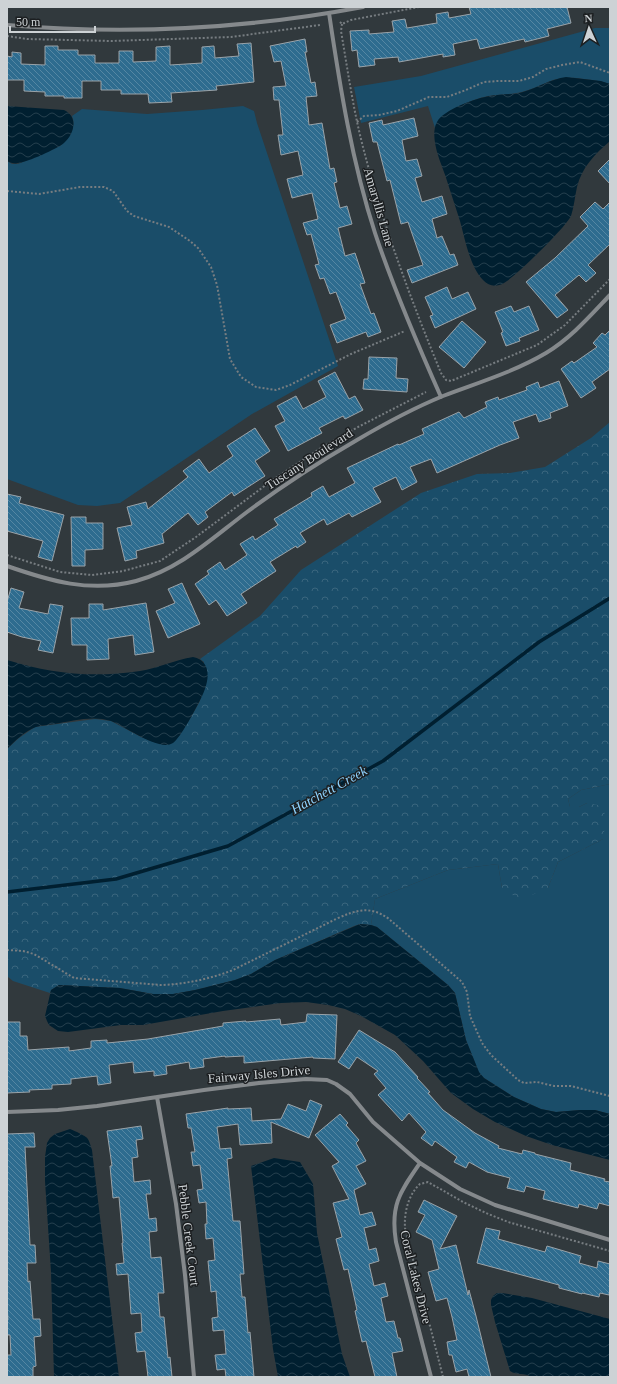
<svg xmlns="http://www.w3.org/2000/svg" width="617" height="1384" viewBox="0 0 617 1384" font-family="Georgia,serif">
	<defs>
		<pattern id="forest-crowns" width="20" height="18" patternUnits="userSpaceOnUse"><rect width="20" height="18" fill="#1a4d69"/><path d="M2 6a3 3 0 1 1 6 0M12 15a3 3 0 1 1 6 0" fill="none" stroke="#3a667e"/></pattern>
		<pattern id="water-waves" width="16" height="10" patternUnits="userSpaceOnUse"><rect width="16" height="10" fill="#001f30"/><path d="M0 5q4-4 8 0t8 0" fill="none" stroke="#243f4d"/></pattern>
		<pattern id="building-back-hatch" width="6" height="6" patternUnits="userSpaceOnUse"><rect width="6" height="6" fill="#2e6c8f"/><path d="M-1 5l2 2M0 0l6 6M5-1l2 2" fill="none" stroke="#5587a3"/></pattern>
	</defs>
	<rect width="100%" height="100%" fill="#31393d"/>
	<path fill="#1a4d69" d="M595 28H610V84C601 81 575 77 565 78 551 78 538 88 525 91 513 95 500 94 488 96 473 99 439 112 435 128L428 106 361 123 354 87 421 76Z
		M243 106 254 111 257 123 338 366 252 414 120 503 97 506 78 505 7 479V161L12 164H18L60 146C68 139 77 127 72 116L82 109 147 114 202 110Z
		M610 784V1114L595 1110H580L556 1112 541 1109 514 1097 484 1078 479 1073 466 1040 455 993 448 985 377 927 371 925 375 899 448 870 498 864 502 888H548L558 862 603 839 587 803 579 807H570L568 799 581 790Z"/>
	<path fill="url(#forest-crowns)" d="M610 422V784L581 790 568 799 570 807H579L587 803 603 806 606 820 603 839 558 862 548 888 520 900 502 888 498 864 448 870 375 899 371 925 360 924 354 926 275 960 251 974 235 980 195 990 173 994H153L120 988 59 985 51 990 50 993 13 981 7 976V749L19 738 35 727 95 719 111 721 141 737 158 743 179 736 191 717 200 701 204 662 200 659 260 616 301 570 421 493 477 474 510 473 545 467 591 438Z"/>
	<path fill="url(#water-waves)" d="M566 77 601 81 610 84V141C595 154 582 167 577 187 575 196 574 207 571 216 566 227 516 276 504 283 497 287 489 287 483 280 470 267 465 239 460 221 456 209 452 196 448 184 445 173 440 163 437 152 435 144 432 131 437 122 443 110 476 98 490 96 501 94 512 95 523 92 537 88 551 79 566 77Z
		M7 106 64 110C79 117 74 134 64 143 57 149 27 162 19 163 14 164 11 163 7 161Z
		M193 657C216 662 207 688 199 702 194 712 181 737 173 743 159 752 125 726 111 721 93 715 72 721 54 724 48 725 42 725 36 727 25 731 15 741 7 749V660C52 674 93 678 140 671 158 668 175 660 193 657Z
		M360 924 371 925 377 927 448 985 455 993 466 1040 479 1072 484 1078 514 1097 541 1109 556 1112 580 1110H595L610 1114V1160L552 1145 526 1136 495 1122 473 1109 451 1093 423 1061 395 1035 361 1016 345 1009 328 1005 306 1002 281 1003 223 1011 143 1025H121L68 1032 58 1031 49 1025 47 1021 45 1016 51 990 59 985 120 988 153 994H173L195 990 235 980 251 974 275 960Z
		M70 1129C73 1130 74 1131 77 1132 88 1138 88 1136 92 1150L119 1377H54L51 1272 45 1181V1157L47 1143 50 1138 55 1134Z
		M274 1158 300 1162 313 1184 317 1233 342 1354 350 1377H278L273 1349 251 1166Z
		M497 1293H502L532 1298 610 1319V1377H531C525 1372 517 1376 510 1371L495 1322 491 1305V1300L493 1296Z"/>
	<g fill="none" stroke-linecap="round" stroke-linejoin="round">
		<path stroke="#001f30" stroke-width="3.5" d="M7 892 116 879 228 846 383 761 539 642 610 598"/>
	</g>
	<path fill="url(#building-back-hatch)" stroke="#9aa3a9" d="M469 7H567L571 23 547 29 549 36 525 42 524 39 480 49 477 39 453 44 455 55 443 57V54L399 62 398 57 374 59 375 65 359 67 357 50 352 51 350 31 369 30V34L394 32 392 21 405 19 407 28 437 23 436 14 448 12 449 18 471 14Z
		M305 39 307 52H305L311 83 315 82 317 96 306 97 309 125 322 123 330 169 334 168 337 182 334 183 340 208 347 206 352 224 338 228 345 256 355 253 365 283 360 284 371 314 374 313 381 332 368 337 366 332 337 343 330 325 346 319 336 292 330 294 324 278 320 279 315 265 319 264 311 234 307 235 303 223 318 219 312 193 292 198 287 179 303 175 298 151 281 155 278 135H283L279 100H274L273 87 286 86 281 61 274 62 270 46Z
		M251 43 254 82 216 86 217 90 171 93 172 102 149 103 148 94H121V90H101V81H82V98H64V96H45V92L24 91V80H7V56L12 57V52L21 53V64L45 65V46H58V50H78V55H95V63H119V51H133V62L156 61V47L170 46V65L202 63V47L214 46 215 58 239 56 237 44Z
		M414 118 418 136 402 140 406 161 417 159 422 176 415 178 422 202 442 196 447 214 432 219 437 238 442 236 450 255 454 254 458 265 412 283 407 270 423 265 408 222 401 224 390 180 387 181 377 142H373L369 123 382 120 383 125Z
		M610 159V184L598 171Z
		M595 202 603 209 610 202V244L588 265 596 273 586 282 579 275 555 295 568 310 557 318 526 282 555 258 588 226 580 217Z
		M447 287 452 299 468 292 476 309 435 328 430 316 433 315 425 297Z
		M511 306 514 312 529 306 539 330 519 338 520 341 506 346 501 333 503 332 495 312Z
		M462 321 486 342 464 368 439 347Z
		M610 330V369L592 382 596 388 581 398 561 369 572 361 574 363 597 347 593 343 602 333 605 335Z
		M369 357 397 358 396 378 408 379 407 392 363 389 364 379H368Z
		M335 372 349 399 355 396 363 410 345 419 343 416 319 428 322 433 288 451 275 426 285 421 277 406 296 396 303 409 326 397 318 381Z
		M559 381 568 406 550 413 551 418 539 422 536 414 513 422 519 438 500 445 437 473 431 459 410 467 417 482 402 490 396 477 373 488 381 502 352 517 349 513 327 525 324 519 300 533 306 542 297 548 296 546 270 562 276 571 241 594 247 603 227 616 216 600 209 605 195 584 209 574 207 571 220 562 225 570 247 555 240 544 253 536 255 540 278 525 274 519 312 496 311 493 323 486 329 497 355 483 347 468 398 444 399 445 424 434 422 429 459 412 464 418 487 407 485 402 498 397 499 400 527 390 526 387 538 382 540 388Z
		M255 428 270 451 255 461 265 476 234 496 232 492 205 512 208 517 198 525 188 513 162 534 164 543 136 551 137 558 125 561 117 528 132 525 127 507 146 502 148 509 188 477 183 471 199 459 209 473 233 456 227 446Z
		M7 494 21 497 19 503 64 515 52 561 38 557 43 541 7 531Z
		M71 517H86V523H103V549L85 550V566H72Z
		M182 583 200 624 168 638 156 611 175 603 168 589Z
		M11 588 24 592 19 608 48 614 50 604 63 606 53 653 38 650 41 641 22 637 7 632V602Z
		M146 603 154 652 135 655 133 635 108 639 109 659 87 660V645H72L71 618H89V604H103V610Z
		M307 1014 337 1015 335 1059 313 1058V1057L244 1063V1056L225 1057V1056L203 1059 204 1067 190 1069 189 1062 166 1066 167 1074 154 1076V1071L134 1073 133 1062 109 1065 111 1083 98 1085 97 1076 71 1079V1084L52 1085V1089L29 1090 30 1092 7 1093V1022H20V1036H27L28 1050 69 1047V1051L91 1048V1041L107 1040V1043L148 1039 223 1026V1023L246 1021V1022L280 1019 281 1025 306 1022Z
		M359 1030 395 1052 418 1077 417 1078 430 1092 428 1093 443 1110 475 1133 499 1146 498 1148 522 1154 523 1150 535 1153V1154L571 1163 570 1170 605 1179 604 1181 610 1182V1206L599 1203 597 1209 579 1204 578 1208 543 1199 545 1191 526 1186 524 1192 507 1188 510 1178 487 1172 469 1162 466 1168 454 1162 457 1157 435 1141 432 1146 421 1138 426 1132 409 1113 402 1121 378 1095 386 1088 374 1074 378 1071 357 1057 349 1069 338 1062Z
		M310 1100 322 1105 309 1138 271 1122 272 1143 240 1145 238 1124 217 1127 220 1149 231 1148 232 1158 227 1159 233 1221H240L244 1274H240L242 1297H245L248 1333 250 1332 254 1377H226L225 1369 217 1370 215 1355 226 1354 224 1330 213 1331 212 1318 218 1317 216 1291 211 1292 208 1261 215 1260 213 1238 206 1239 205 1224H207L206 1202 199 1203 197 1190 203 1189 200 1165 193 1166 191 1152H195L191 1128H188L186 1114 228 1108V1109L251 1108 252 1121 281 1119 288 1104 306 1111Z
		M340 1114 348 1123 346 1125 359 1140 356 1143 366 1161 356 1166 366 1184 354 1190 360 1215 372 1212 376 1225 364 1228 369 1250 376 1248 379 1261 369 1264 374 1286 385 1283 388 1296 381 1298 386 1322 394 1321 398 1338H400L403 1351 392 1353 397 1377H375L366 1341 362 1342 355 1311 357 1310 348 1269 344 1270 336 1239 342 1237 333 1203 349 1199 332 1166 339 1162 315 1135Z
		M141 1126 143 1139 136 1140 138 1157 132 1158 134 1182 150 1180 151 1194H146L149 1219 156 1218 157 1231 149 1232 151 1258 161 1257 164 1293H158L160 1317H164L168 1358 170 1357 172 1377H148L145 1351 137 1352 135 1333 142 1332 141 1313 131 1314 128 1274 117 1275 116 1264 124 1263 122 1243H123L119 1197 113 1198 110 1166H112L107 1131Z
		M34 1133 35 1147H25L30 1245H35L36 1263H27L28 1282 30 1281 33 1319H40L41 1336 34 1337 36 1366 33 1367V1377H7V1355H11L10 1335H7V1320H8L7 1304V1134Z
		M424 1200 457 1216 440 1249 456 1245 468 1295 469 1290 476 1316 491 1377H469L467 1369 456 1372 452 1355H449L447 1342 457 1340 452 1317 447 1298 436 1301 428 1272 439 1269 432 1240 416 1232 425 1215 418 1212Z
		M486 1228 500 1231 498 1239 545 1252 547 1246 581 1256 579 1263 597 1268 598 1261 610 1264V1289L609 1295 600 1293 599 1297 582 1293V1294L559 1288V1285L477 1263Z"/>
	<g fill="none" stroke-linecap="round" stroke-linejoin="round">
		<path stroke="#777d81" stroke-width="2" stroke-dasharray="2 2" stroke-linecap="butt" d="M340 22 342 24 351 20 419 7
			M342 24 341 31C347 66 352 101 360 135 380 217 409 295 441 373L446 380 451 381 537 345 565 325 610 279
			M7 36 27 39 111 41 231 37 320 25
			M357 122 364 116 379 115 397 111 429 97H447L466 90 484 82 498 81H519L533 77 546 69 562 65 580 62 610 73
			M7 191 39 194 80 187H104L113 191 127 211 134 216 169 227 190 241 198 248 211 267 217 285 230 359 241 377 256 387 276 390 290 385 351 354 405 331
			M7 555 60 572 92 575 123 571 160 561 196 537 274 479 321 448 358 427 426 392
			M7 950 23 951 34 954 74 978 161 985C186 984 210 979 233 970L336 919C356 910 370 905 389 919L462 982 467 992 470 1016 482 1043 491 1055 518 1080 524 1083 537 1082 554 1086H571L610 1096
			M443 1377 405 1228C404 1213 408 1195 420 1184L428 1182 463 1202 486 1213 508 1222 610 1251"/>
		<path stroke="#85898c" stroke-width="4" d="M329 13C340 87 352 162 375 233 394 290 417 343 441 397
			M7 25C126 35 246 29 363 7
			M7 566C50 581 90 593 136 581 180 569 211 539 247 512 282 486 319 462 357 440 384 424 414 408 443 396 477 383 514 372 546 353 571 338 590 316 610 295
			M157 1097 176 1204 185 1275 194 1377
			M7 1112 58 1110 97 1106 204 1090 259 1083 306 1079 327 1080 336 1084 350 1094 373 1122 420 1163 460 1189 495 1205 610 1240
			M420 1163C400 1192 390 1205 396 1242L431 1377"/>
	</g>
	<g text-anchor="middle" dominant-baseline="central" stroke-width="3" stroke-linejoin="round" paint-order="stroke">
		<g font-size="13" fill="#cdd2d5" stroke="#1c1f21">
			<text transform="translate(379 207) rotate(74)">Amaryllis Lane</text>
			<text transform="translate(309 459) rotate(-33)">Tuscany Boulevard</text>
			<text transform="translate(259 1074) rotate(-5)">Fairway Isles Drive</text>
			<text transform="translate(189 1235) rotate(83)">Pebble Creek Court</text>
			<text transform="translate(416 1277) rotate(76)">Coral Lakes Drive</text>
		</g>
		<g font-size="14" font-style="italic" fill="#8ed2fd" stroke="#1c1f21">
			<text transform="translate(329 790) rotate(-29)">Hatchett Creek</text>
		</g>
	</g>
	<rect width="617" height="1384" fill="none" stroke="#cdd2d5" stroke-width="16"/>
	<g transform="translate(589 28) rotate(357)" stroke="#1c1f21" stroke-width="3" paint-order="stroke">
	<path d="M0-3L7 15L0 10L-7 15Z" fill="#cdd2d5"/>
	<text y="-6" font-size="11" font-weight="bold" text-anchor="middle" fill="#cdd2d5">N</text>
	</g>
	<path d="M10 26v6h85v-6" fill="none" stroke="#cdd2d5" stroke-width="2"/>
	<text x="16" y="26" font-size="12" fill="#cdd2d5" stroke="#1c1f21" stroke-width="3" paint-order="stroke">50 m</text>
</svg>
